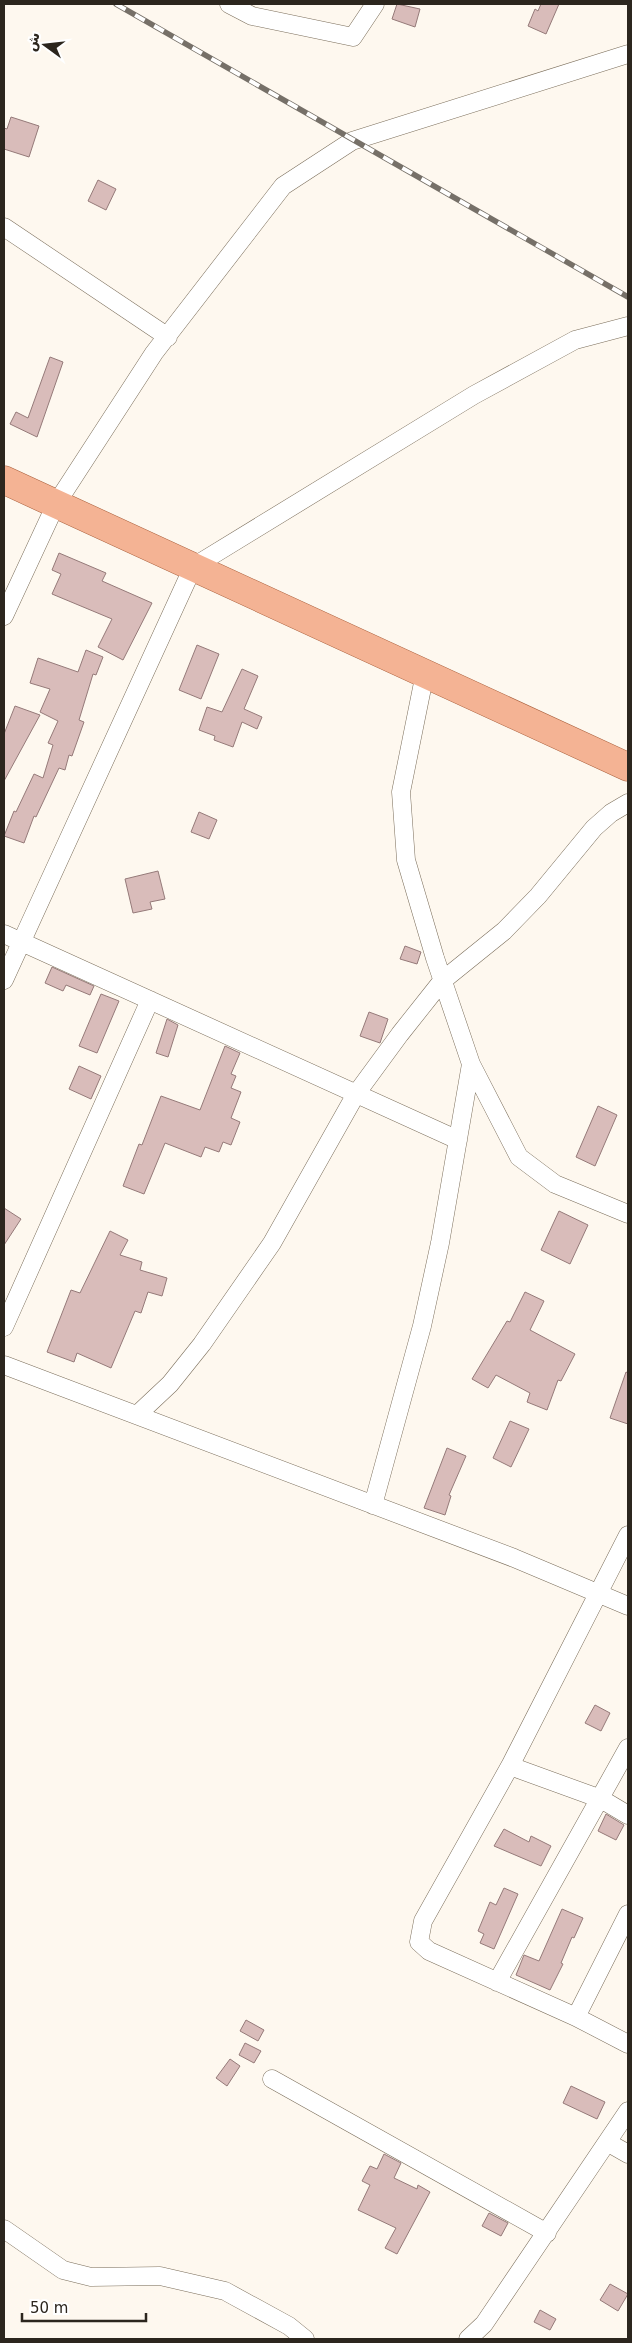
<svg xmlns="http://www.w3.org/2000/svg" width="632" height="2343" viewBox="0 0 632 2343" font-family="'DejaVu Sans',Vazirmatn,sans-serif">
	<rect width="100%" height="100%" fill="#fef8ef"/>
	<path fill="#d9bcba" stroke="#957a79" d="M397 4 420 9 415 27 392 19Z
		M541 4H559L546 34 528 26 535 9 538 11Z
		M11 117 39 126 29 157 4 149V128L7 129Z
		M98 180 116 189 106 210 88 201Z
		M50 357 63 362 37 437 10 424 16 412 28 418Z
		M59 553 106 573 102 581 152 603 123 660 98 647 112 619 52 594 61 574 52 570Z
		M197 645 219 654 201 699 179 690Z
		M86 650 103 657 96 675 93 674 79 720 84 722 72 756 69 755 65 770 59 768 36 817 34 816 24 843 4 836 14 811 16 812 34 774 43 778 53 745 48 743 58 721 40 712 50 689 30 683 38 658 78 672Z
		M242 669 258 676 244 709 262 717 257 729 242 722 233 747 214 740 215 736 199 730 207 707 222 712Z
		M15 706 40 715 4 781V734Z
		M199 812 217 820 209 839 191 832Z
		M158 871 165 899 150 902 152 909 133 913 125 879Z
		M405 946 421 952 417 964 400 959Z
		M52 967 94 986 90 995 66 985 63 991 45 983Z
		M101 994 119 1001 97 1053 79 1046Z
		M369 1012 388 1019 380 1043 360 1036Z
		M167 1019 178 1025 168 1057 156 1053Z
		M225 1046 240 1053 231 1074 236 1076 231 1088 241 1092 231 1118 240 1122 231 1145 223 1142 219 1152 205 1147 201 1157 165 1143 144 1194 123 1186 139 1144 142 1145 161 1096 200 1110Z
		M79 1066 101 1076 91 1099 69 1089Z
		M598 1106 617 1115 595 1166 576 1157Z
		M4 1208 21 1219 4 1245Z
		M559 1211 588 1225 570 1264 541 1250Z
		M110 1231 128 1240 120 1255 142 1262 140 1270 167 1278 162 1296 148 1292 141 1313 135 1311 111 1368 77 1353 74 1362 47 1352 71 1290 80 1293Z
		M525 1292 544 1301 530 1330 575 1354 561 1381 558 1380 547 1410 527 1402 530 1393 496 1375 488 1388 472 1379 507 1321 510 1322Z
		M626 1372 628 1373V1424L610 1418Z
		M510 1421 529 1429 511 1467 493 1458Z
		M447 1448 466 1456 449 1495 451 1496 445 1515 424 1508Z
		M595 1705 610 1713 601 1731 585 1723Z
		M606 1814 624 1825 616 1840 598 1831Z
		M504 1829 529 1842 531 1836 551 1846 541 1866 494 1846Z
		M504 1888 518 1894 494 1949 480 1943 484 1934 478 1931 490 1902 496 1905Z
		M562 1909 583 1918 574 1938 572 1937 561 1963 563 1964 550 1990 516 1975 524 1955 539 1961Z
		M246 2020 264 2030 258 2041 240 2031Z
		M245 2043 261 2051 254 2063 239 2055Z
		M230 2059 240 2066 227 2086 216 2078Z
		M571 2086 605 2102 597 2119 563 2103Z
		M384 2154 401 2163 394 2178 417 2189 418 2185 430 2192 397 2254 385 2248 396 2228 358 2210 370 2185 362 2181 370 2166 377 2169Z
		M489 2213 508 2223 501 2236 482 2226Z
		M610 2284 628 2294 618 2311 600 2300Z
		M540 2310 556 2319 550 2330 534 2322Z"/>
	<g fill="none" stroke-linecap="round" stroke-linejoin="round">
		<g stroke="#7b6e5b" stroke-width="19">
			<path id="minor" d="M229 4 252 16 353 37 375 4
				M4 227 168 337
				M4 616 56 504 154 353 283 186 352 141 628 54
				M425 673 401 792 406 860 435 958 471 1064 519 1157 555 1184 628 1214
				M4 934 458 1140
				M4 980 193 567 474 395 575 340 628 326
				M4 1327 150 1000
				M4 1365 514 1558 628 1606
				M137 1415 170 1384 202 1344 272 1243 356 1094 400 1034 442 981 504 931 538 896 594 828 611 813 628 803
				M373 1505 422 1326 440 1243 471 1064
				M628 1535 510 1766 423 1921 419 1942 429 1951 576 2017 628 2044
				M510 1766 601 1799 628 1815
				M497 1982 628 1748
				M576 2017 628 1914
				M272 2079 547 2233
				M607 2142 628 2154
				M4 2229 63 2270 91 2277 160 2276 225 2291 289 2326 305 2339
				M468 2339 484 2324 628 2111"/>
		</g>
		<g stroke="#a9603d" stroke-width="29">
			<path id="primary" d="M4 480 628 767"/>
		</g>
		<use href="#minor" stroke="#fff" stroke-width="18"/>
		<use href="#primary" stroke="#f4b394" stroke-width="28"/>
		<g stroke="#767068" stroke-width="5.5">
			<path id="rail" d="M116 4 628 297"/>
		</g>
		<use href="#rail" stroke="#fff" stroke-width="4" stroke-dasharray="11" stroke-linecap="butt"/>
	</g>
	<rect width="632" height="2343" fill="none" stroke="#2c261e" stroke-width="10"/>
	<g transform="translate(45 45) rotate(285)" stroke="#ffffff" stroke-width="4" paint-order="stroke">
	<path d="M0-4L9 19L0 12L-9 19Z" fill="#2c261e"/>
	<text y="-8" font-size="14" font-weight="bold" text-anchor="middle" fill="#2c261e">ش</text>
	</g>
	<path d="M22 2313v8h124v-8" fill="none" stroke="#2c261e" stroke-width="2.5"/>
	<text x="30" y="2313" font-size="15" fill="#2c261e" stroke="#ffffff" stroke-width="4" paint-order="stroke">50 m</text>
</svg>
